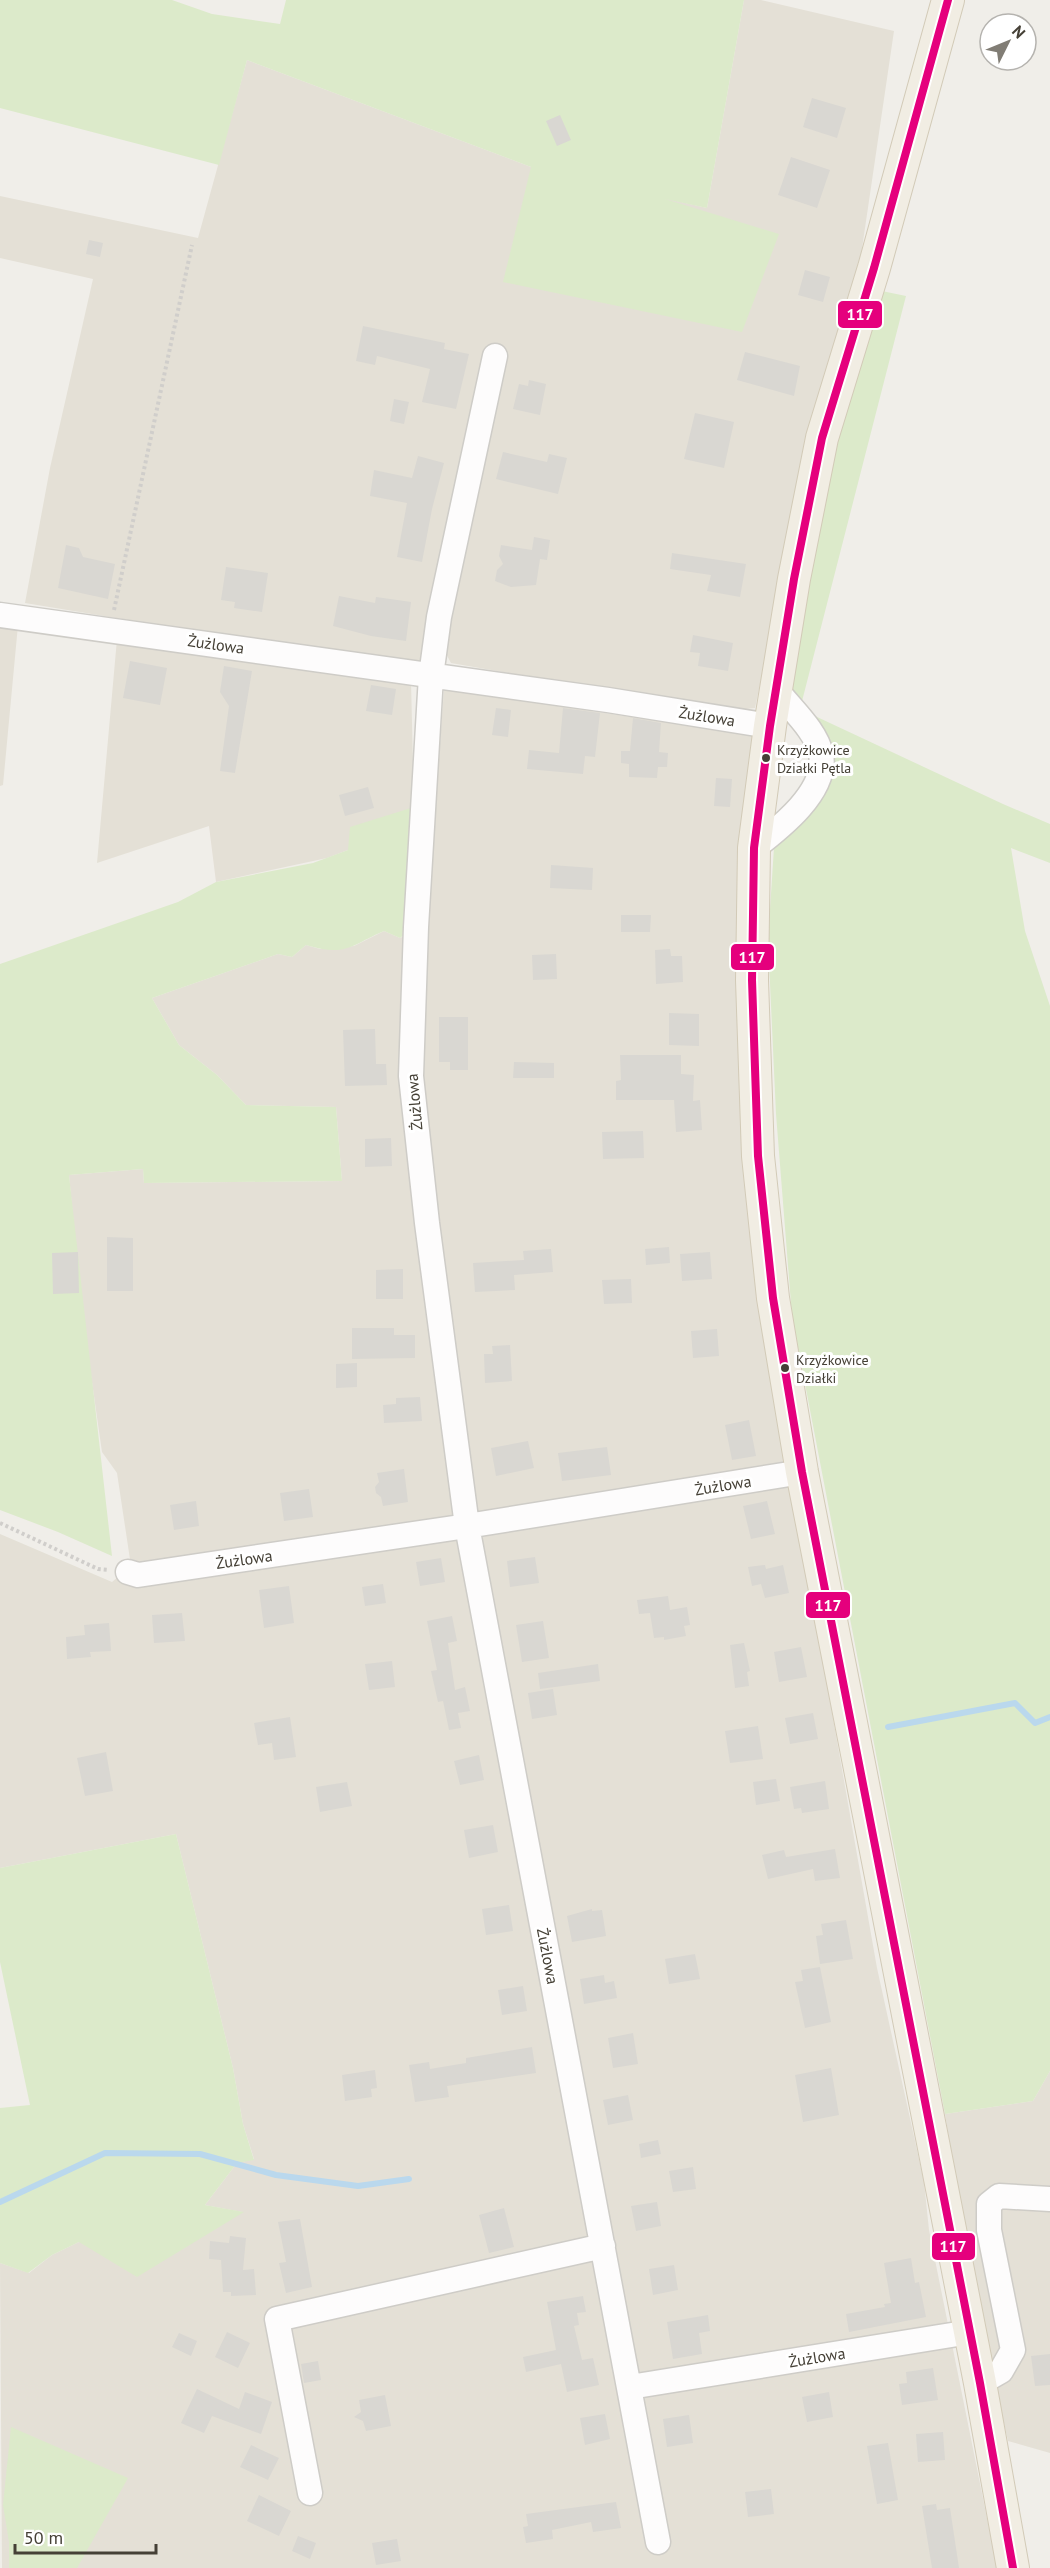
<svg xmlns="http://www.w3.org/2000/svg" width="1050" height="2568" viewBox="0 0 1050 2568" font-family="'PT Sans',sans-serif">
	<rect width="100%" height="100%" fill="#f0eee9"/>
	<path fill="#e4e0d6" d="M744 0H761L894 31 860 262 818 406 755 708 725 711 451 663 444 650 503 350 487 345 420 668 25 603 50 468 93 279 0 258V196L198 238 247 60 531 167 707 208Z
		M0 622 18 625 3 785 0 786Z
		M117 639 411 681 414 807 348 850 327 858 216 882 209 826 97 863Z
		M444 689 758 736 735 958 747 1162 766 1338 877 1968 924 2182 929 2230 997 2568H2L0 2263 29 2273 52 2255 79 2242 242 2212 205 2205 237 2163 254 2159 243 2124 233 2068 176 1834 0 1868V1534L112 1582 131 1566 117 1473 102 1452 82 1312 69 1175 143 1169 144 1183 342 1181 336 1107 246 1105 217 1075 179 1045 152 998 278 954 292 957 306 945 320 949 354 946 384 931 400 938 427 925Z
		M1050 2071V2453L1008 2441 974 2289 945 2114 1033 2101Z"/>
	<path fill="#dceaca" d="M0 0H172L212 14 280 24 286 0H744L707 208 665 199 779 234 742 332 503 282 531 167 247 60 219 165 0 108Z
		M877 290 906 296 800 709 1003 804 1050 824V863L1011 848 1025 931 1050 1006V2071L1033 2101 945 2114 792 1316 776 1114 768 940 775 832 821 754 785 700 832 445Z
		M414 807 411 929 400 938 384 931C349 946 347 957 306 945L292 957 278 954 152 998 179 1045 217 1075 246 1105 336 1107 342 1181 144 1183 143 1169 69 1175 112 1556 58 1532 0 1510V964L178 902 216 882 313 863 348 850 350 827Z
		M176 1834 233 2068 243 2124 254 2160 237 2163 205 2205 244 2212 137 2277 79 2242 52 2255 28 2273 0 2263V2108L30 2105 0 1962V1868Z
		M11 2427 128 2478 77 2568H9V2542L3 2505Z"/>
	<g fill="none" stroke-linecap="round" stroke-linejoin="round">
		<path stroke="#bad8ed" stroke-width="6" d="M888 1727 1015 1703 1035 1723 1050 1717
			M0 2202 105 2153 200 2154 276 2175 358 2186 409 2179"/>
	</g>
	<path fill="#d9d7d2" d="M812 98 846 108 837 138 803 127Z
		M560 115 571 140 557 146 546 121Z
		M791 157 830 170 817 208 778 195Z
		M89 240 103 243 100 257 86 254Z
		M805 270 830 277 823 302 798 295Z
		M363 326 445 343 444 349 469 354 456 409 422 402 430 369 377 356 375 365 356 361Z
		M745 352 800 366 794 396 737 380Z
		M529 380 546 384 540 415 513 409 519 384 528 386Z
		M394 399 409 402 404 424 390 421Z
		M695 413 734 422 724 468 684 459Z
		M503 452 547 462 549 454 567 458 558 494 496 479Z
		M418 456 444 463 432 509 422 562 397 557 407 503 370 496 374 470 412 478Z
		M534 537 550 540 547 560 540 559 536 585 511 587 495 581 497 570 503 564 499 556 501 545 532 550Z
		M66 545 79 548 83 557 115 564 108 599 58 588Z
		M672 553 746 564 740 597 707 591 711 575 670 569Z
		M226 567 268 573 262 612 234 608 235 602 221 600Z
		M339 596 375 603 376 597 411 602 406 641 371 636 333 626Z
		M693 635 733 643 728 671 698 666 700 653 690 652Z
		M130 661 167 668 160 705 123 698Z
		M224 666 252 671 235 773 220 771 229 706 220 692Z
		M371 685 396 689 392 715 366 711Z
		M496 708 511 710 508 737 492 735Z
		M563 708 600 713 595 757 585 756 583 774 527 769 529 750 559 753Z
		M633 718 661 723 659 752 668 753 667 767H658L657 778 629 777V764L621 763V751H630Z
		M716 778 732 779 730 807 714 806Z
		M368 787 374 808 345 816 339 795Z
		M551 865 593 868 592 890 550 888Z
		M621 915H651L650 932H621Z
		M670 949 671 956H682L683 982 656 984 655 950Z
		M556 954 557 979 533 980 532 955Z
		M669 1013 699 1014V1046L669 1045Z
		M439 1017H468V1070H450V1062H439Z
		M375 1029 376 1064H386L387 1085 345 1086 343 1030Z
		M620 1055H681V1074L694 1075 693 1101 700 1100 702 1130 676 1132 674 1100H616V1081L621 1080Z
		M514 1062 554 1063V1078H513Z
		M643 1131 644 1158 603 1159 602 1132Z
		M391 1138 392 1166 365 1167V1139Z
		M107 1237 133 1238V1291H107Z
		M669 1247 670 1263 646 1265 645 1249Z
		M551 1249 553 1272 514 1275 515 1290 475 1292 473 1263 524 1260 523 1251Z
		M78 1252 79 1293 53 1294 52 1253Z
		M710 1252 712 1279 682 1281 680 1254Z
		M403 1269V1299H376V1270Z
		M631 1279 632 1303 604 1304 602 1280Z
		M352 1328H394V1335H415V1358L352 1359Z
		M717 1329 719 1356 693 1358 691 1331Z
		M510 1345 512 1381 485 1383 484 1354H493L492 1346Z
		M357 1363V1387L336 1388V1364Z
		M420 1397 422 1421 384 1423 383 1405 396 1404V1398Z
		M749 1420 756 1456 732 1460 725 1425Z
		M528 1441 534 1468 496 1476 491 1448Z
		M607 1447 611 1475 562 1481 558 1453Z
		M404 1469 408 1502 383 1506 381 1497 376 1493 375 1487 379 1482 377 1473Z
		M309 1489 313 1517 284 1521 280 1493Z
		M196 1501 199 1526 174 1530 170 1505Z
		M767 1501 775 1534 751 1539 743 1506Z
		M535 1557 539 1583 510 1587 507 1561Z
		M441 1558 445 1582 420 1586 416 1562Z
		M765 1565 766 1569 783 1565 789 1593 765 1598 761 1584 752 1586 748 1567Z
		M383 1584 386 1603 365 1606 362 1587Z
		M289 1586 294 1623 264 1628 259 1590Z
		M668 1596 670 1610 687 1607 690 1625 684 1626 686 1636 664 1640V1637L654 1638 650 1613 639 1614 637 1600Z
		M182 1613 185 1641 154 1643 152 1615Z
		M452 1616 457 1641 448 1643 455 1690 465 1687 470 1711 458 1713 461 1728 449 1730 443 1701 438 1702 431 1671 437 1670 427 1621Z
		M543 1621 549 1658 522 1662 516 1625Z
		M109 1623 111 1651 90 1652 91 1657 67 1659 66 1637 85 1635 84 1625Z
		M744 1643 750 1671 747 1672 749 1686 735 1688 730 1645Z
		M801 1647 807 1677 779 1682 774 1652Z
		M392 1661 395 1687 369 1690 365 1664Z
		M598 1664 600 1681 540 1689 538 1673Z
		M553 1689 557 1715 532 1719 528 1693Z
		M813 1713 818 1739 790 1744 785 1718Z
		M290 1717 296 1757 274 1760 272 1743 258 1745 254 1723Z
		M758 1726 763 1759 730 1763 725 1731Z
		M106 1752 113 1791 85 1796 77 1758Z
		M479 1755 484 1780 460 1785 454 1761Z
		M776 1779 780 1801 756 1805 753 1782Z
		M825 1781 829 1809 802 1813 801 1808 794 1809 790 1787Z
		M347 1782 352 1806 320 1812 316 1787Z
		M493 1825 498 1852 469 1858 464 1830Z
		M835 1849 840 1878 815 1881 813 1869 768 1879 762 1855 784 1850 786 1857Z
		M509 1905 513 1931 486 1935 482 1909Z
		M592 1909V1911L602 1910 606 1936 572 1942 567 1916Z
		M846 1920 853 1959 820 1964 816 1936 823 1935 821 1924Z
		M695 1954 700 1979 669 1984 665 1959Z
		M820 1967 831 2022 805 2028 795 1982 803 1981 801 1970Z
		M604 1975 605 1983 614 1981 617 1998 584 2004 580 1979Z
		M523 1986 527 2011 502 2015 498 1990Z
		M633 2033 638 2064 613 2068 608 2038Z
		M532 2047 536 2073 447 2086 449 2097 415 2102 409 2065 429 2062 430 2069 466 2063V2058Z
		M831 2068 839 2115 803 2122 795 2075Z
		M375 2070 377 2088 371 2089 372 2097 345 2101 342 2075Z
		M628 2095 633 2120 608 2125 603 2100Z
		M658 2140 661 2154 641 2158 639 2144Z
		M693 2167 696 2189 673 2192 669 2171Z
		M657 2202 661 2226 636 2231 631 2206Z
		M504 2208 514 2247 489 2253 479 2215Z
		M300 2219 312 2287 286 2293 279 2263 286 2262 278 2222Z
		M230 2236 246 2238 243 2270 254 2269 256 2295 231 2296V2292H223L221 2260 209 2259 210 2241 229 2243Z
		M911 2258 915 2283 919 2282 926 2317 849 2332 846 2314 885 2307 884 2304 891 2303 884 2263Z
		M674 2265 678 2290 653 2295 649 2269Z
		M583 2296 586 2312 577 2313 579 2325 574 2326 582 2360 593 2358 599 2385 567 2392 561 2364 526 2372 523 2357 556 2350 547 2302Z
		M708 2315 710 2331 699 2333 702 2354 673 2359 667 2322Z
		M227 2332 250 2343 238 2368 215 2357Z
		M179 2333 197 2341 191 2356 172 2347Z
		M1050 2354V2385L1035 2386 1031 2356Z
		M318 2361 321 2380 304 2383 301 2364Z
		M933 2368 938 2400 902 2405 899 2384 907 2383 906 2372Z
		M197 2389 239 2409 245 2392 272 2402 261 2434 212 2416 204 2433 181 2423Z
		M829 2392 833 2417 807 2422 802 2397Z
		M385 2395 391 2426 366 2431 363 2421 354 2417 361 2412 359 2400Z
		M605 2414 610 2439 585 2445 580 2418Z
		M689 2415 693 2443 667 2447 663 2419Z
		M943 2432 945 2460 918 2462 916 2434Z
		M888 2443 898 2500 877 2504 867 2446Z
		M251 2445 279 2458 268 2480 240 2467Z
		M771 2489 774 2514 748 2517 745 2492Z
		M259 2495 291 2511 279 2536 247 2521Z
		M616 2502 621 2528 593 2532 591 2522 552 2530 553 2539 526 2543 523 2527 528 2526 526 2514Z
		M936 2504 937 2510 950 2508 959 2568H932L922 2506Z
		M298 2536 316 2543 310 2559 292 2551Z
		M397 2539 401 2561 376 2565 372 2543Z"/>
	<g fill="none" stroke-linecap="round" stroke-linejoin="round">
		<g stroke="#ceccc7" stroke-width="27">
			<path id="minor" d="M495 356 439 617 431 676 416 927 411 1076 427 1223 467 1526 658 2542
				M0 615 608 700 770 726
				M754 848C780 828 828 791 821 754 816 730 790 708 776 689
				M128 1572 138 1575 467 1526 802 1472
				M980 2383 1001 2371 1013 2350 989 2230V2204L999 2196 1050 2199
				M630 2387 970 2332
				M310 2493 277 2319 603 2246"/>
		</g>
		<g stroke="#d2cab7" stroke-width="34">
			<path id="major" d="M948 0 874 268 822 438 794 579 770 726 754 848 752 980 758 1156 773 1298 802 1472 980 2383 1013 2568"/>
		</g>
		<path stroke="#d0cecb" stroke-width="4" stroke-dasharray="3 3" stroke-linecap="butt" d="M114 610 192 245
			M0 1523 98 1569 109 1570"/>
		<use href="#minor" stroke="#fdfcfc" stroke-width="24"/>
		<use href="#major" stroke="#f1ede3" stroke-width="32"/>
		<g stroke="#fff" stroke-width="12">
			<path id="bus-1" d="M948 0 874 268 822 438 794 579 770 726 754 848 752 980 758 1156 773 1298 802 1472 980 2383 1013 2568"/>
		</g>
		<use href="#bus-1" stroke="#e5007d" stroke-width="8"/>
	</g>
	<g fill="#454036" stroke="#fff" stroke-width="2">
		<circle cx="766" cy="758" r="5"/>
		<circle cx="785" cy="1368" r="5"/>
	</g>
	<g text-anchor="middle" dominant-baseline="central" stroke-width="6" stroke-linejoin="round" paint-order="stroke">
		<g font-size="14" fill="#454036" stroke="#fff" text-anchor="start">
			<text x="777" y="750">Krzyżkowice<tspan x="777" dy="18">Działki Pętla</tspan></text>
			<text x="796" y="1360">Krzyżkowice<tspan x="796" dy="18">Działki</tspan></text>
		</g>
		<g font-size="16" fill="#454036" stroke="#fff">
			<text transform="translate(216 644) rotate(8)">Żużlowa</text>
			<text transform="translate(707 716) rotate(9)">Żużlowa</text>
			<text transform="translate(414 1102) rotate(-95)">Żużlowa</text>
			<text transform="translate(723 1485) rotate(-9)">Żużlowa</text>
			<text transform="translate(244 1559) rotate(-8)">Żużlowa</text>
			<text transform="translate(548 1956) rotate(79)">Żużlowa</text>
			<text transform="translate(817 2357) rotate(-9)">Żużlowa</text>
		</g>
	</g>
	<g stroke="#fff" stroke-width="2">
		<rect x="837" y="300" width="46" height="29" rx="6" fill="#e5007d"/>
		<rect x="730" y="943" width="45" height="28" rx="6" fill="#e5007d"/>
		<rect x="805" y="1591" width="46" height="28" rx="6" fill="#e5007d"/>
		<rect x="931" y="2232" width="45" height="29" rx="6" fill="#e5007d"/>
	</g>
	<g font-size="16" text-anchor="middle" font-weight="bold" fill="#fff">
		<text x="860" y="320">117</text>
		<text x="752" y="963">117</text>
		<text x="828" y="1611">117</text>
		<text x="953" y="2252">117</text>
	</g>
	<g transform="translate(1008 42) rotate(47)"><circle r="28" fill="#ffffff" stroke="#b5b3af" stroke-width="1.5"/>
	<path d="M0-4.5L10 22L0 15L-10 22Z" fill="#817d75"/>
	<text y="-9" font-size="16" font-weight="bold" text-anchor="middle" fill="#454036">N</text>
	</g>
	<path d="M15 2544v9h141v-9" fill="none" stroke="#454036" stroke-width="3"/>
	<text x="24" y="2544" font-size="18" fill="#454036" stroke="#ffffff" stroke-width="4.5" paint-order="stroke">50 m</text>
</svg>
